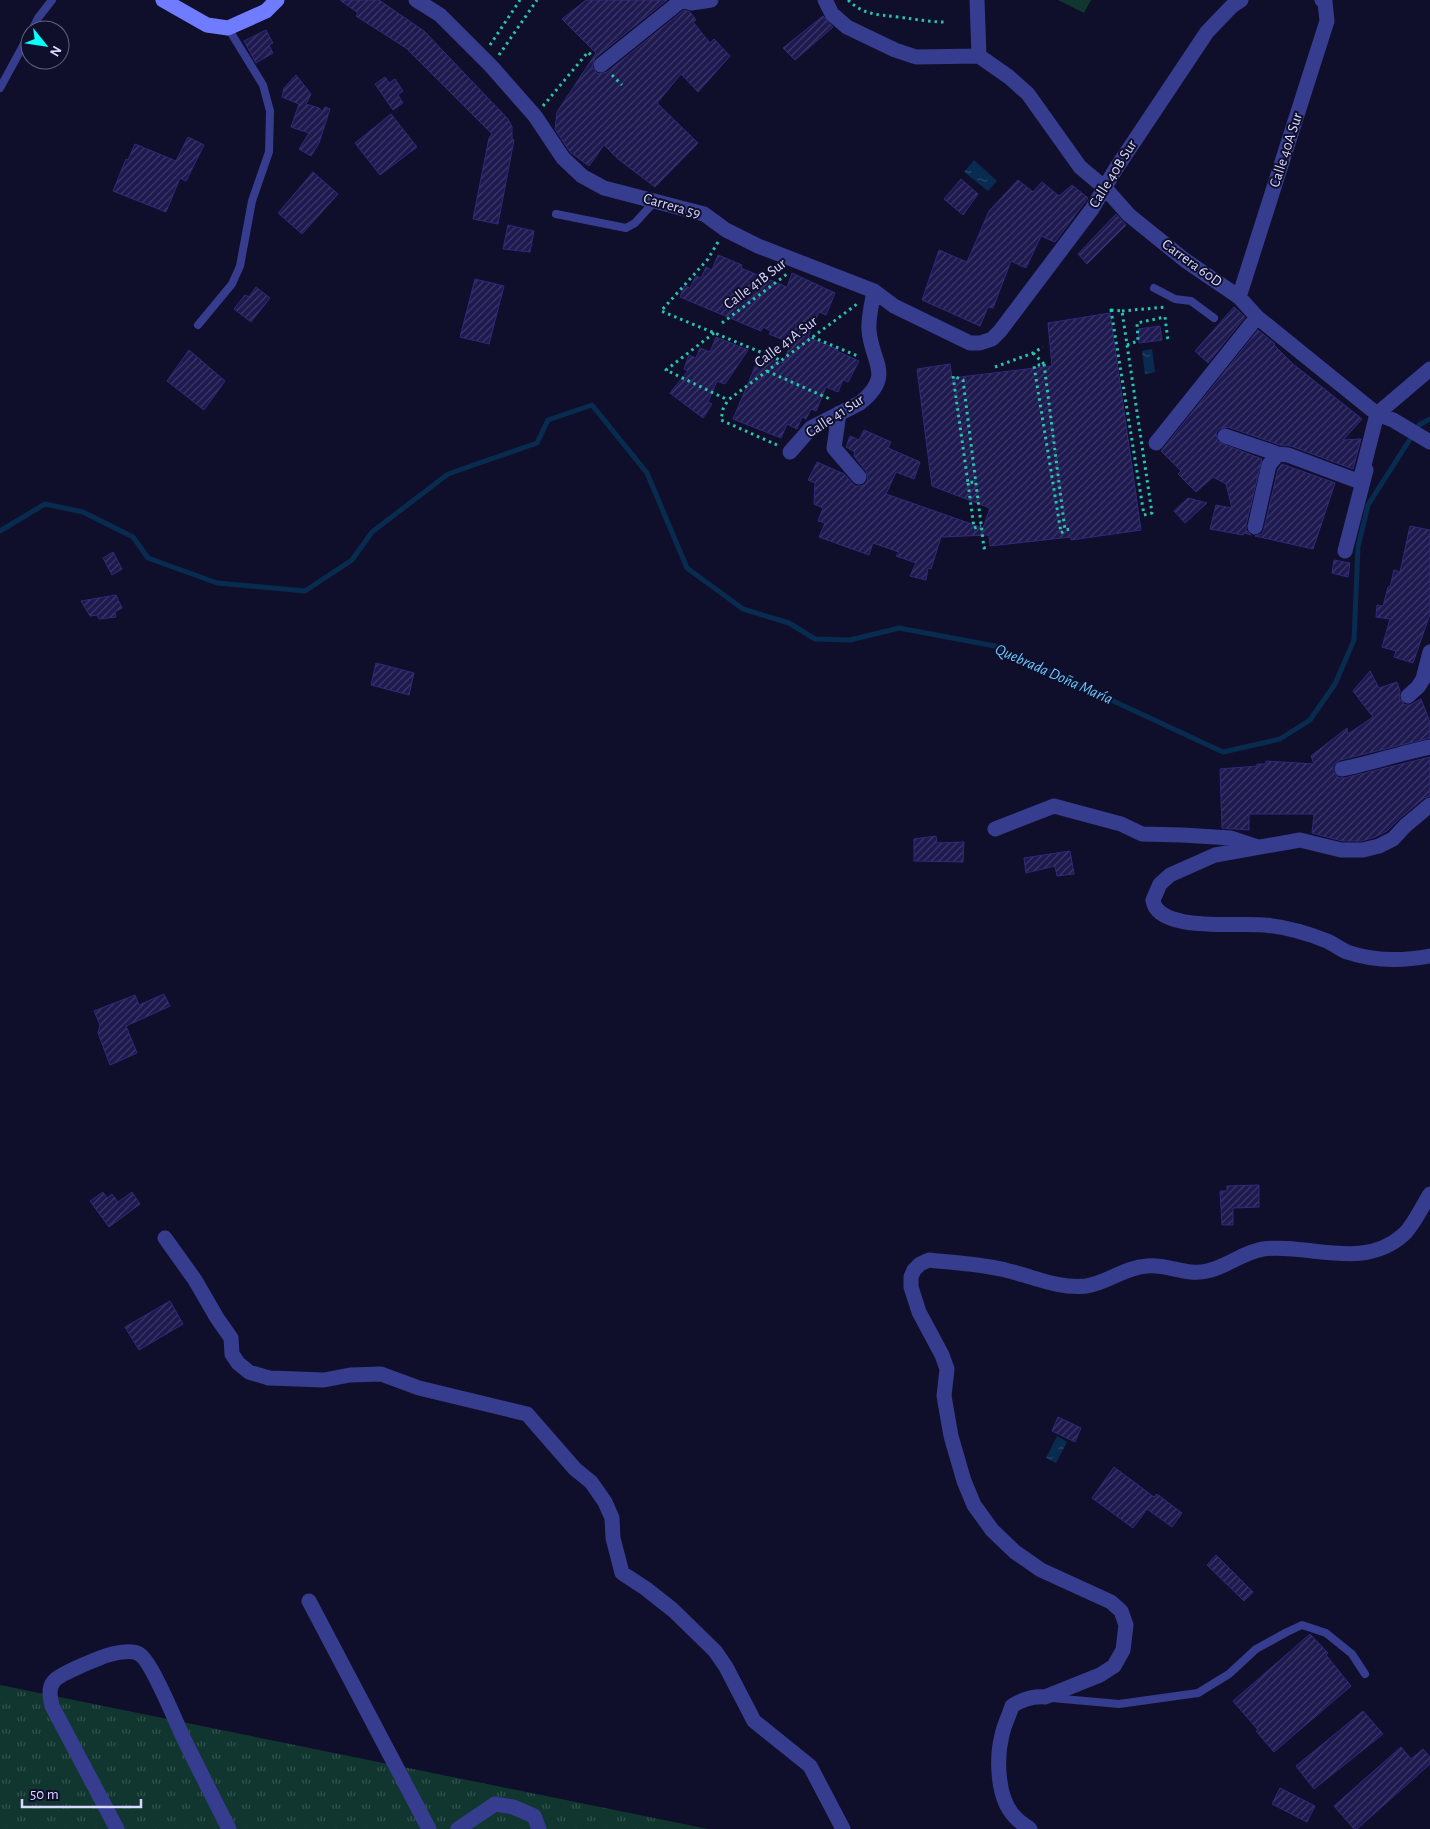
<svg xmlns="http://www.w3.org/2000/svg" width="1430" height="1829" viewBox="0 0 1430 1829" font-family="'Alegreya Sans',sans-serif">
	<defs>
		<pattern id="park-tufts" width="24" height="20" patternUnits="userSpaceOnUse" patternTransform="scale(1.25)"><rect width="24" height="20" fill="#113630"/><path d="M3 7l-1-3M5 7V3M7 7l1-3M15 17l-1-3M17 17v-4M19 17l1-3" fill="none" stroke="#33524f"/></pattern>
		<pattern id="water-ripples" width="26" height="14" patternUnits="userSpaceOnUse" patternTransform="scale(1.25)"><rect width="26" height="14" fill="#082b50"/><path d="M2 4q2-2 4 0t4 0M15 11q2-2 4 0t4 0" fill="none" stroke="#2b496a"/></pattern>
		<pattern id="building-hatch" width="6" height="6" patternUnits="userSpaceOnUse" patternTransform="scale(1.25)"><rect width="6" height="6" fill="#1e194e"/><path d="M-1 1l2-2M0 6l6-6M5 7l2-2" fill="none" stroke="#3e3a69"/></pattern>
	</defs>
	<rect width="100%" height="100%" fill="#100f2b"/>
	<path fill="#113630" d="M1058 0H1091L1084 13Z"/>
	<path fill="url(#park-tufts)" d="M0 1685 708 1829H0Z"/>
	<path fill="url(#water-ripples)" d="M974 160 997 181 988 191 964 172Z
		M1152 349 1155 372 1145 374 1142 351Z
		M1057 1436 1067 1442 1056 1463 1046 1458Z"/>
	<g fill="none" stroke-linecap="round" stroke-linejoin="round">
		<path stroke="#082b50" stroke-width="5" d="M0 531 45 504 83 512 133 537 148 558 217 583 305 591 352 560 372 532 448 474 537 443 548 420 592 405 647 473 687 568 743 609 789 623 815 639 850 640 899 628 995 646 1223 752 1280 739 1310 720 1335 684 1354 640 1358 547 1368 505 1419 425 1430 419"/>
	</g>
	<path fill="url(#building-hatch)" stroke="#30297c" d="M340 0H379L424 31 508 119 512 127V139L514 140 498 224 473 219 489 138 492 134 406 48 356 16 358 13Z
		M586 0H667L595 58 592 67 598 74 607 72 684 10 690 12 696 20 693 22 710 43 714 39 730 56 698 92 681 74 657 103 698 143 655 187 618 159 604 145 589 166 570 152 555 129 557 112 596 53 562 19Z
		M823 16 833 27 795 60 783 48Z
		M266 30 273 43 269 45 273 53 256 63 244 41Z
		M296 75 311 94 306 104 319 108 322 112 325 107 330 109 319 143 311 156 299 149 309 133 291 127 299 104 282 97 284 88Z
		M385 77 389 83 395 79 403 91 398 95 403 103 393 110 375 84Z
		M391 114 417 147 380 175 355 143Z
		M188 137 204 145 186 181 180 178 166 212 113 191 126 159 128 160 135 144 176 161Z
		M313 172 338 194 302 234 278 213Z
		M961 179 978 194 963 215 944 199Z
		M1018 180 1033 192 1042 182 1059 196 1072 185 1088 198 1055 242 1041 236 1026 268 1011 261 993 308 988 307 980 326 922 300 939 250 967 262 989 211Z
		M1116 214 1126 225 1087 264 1078 254Z
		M508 225 534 231 530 252 503 249Z
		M718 255 742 265 741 268 787 287 792 273 835 293 826 315 819 312 808 337 837 349V351L859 361 848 382 843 380 838 392 826 387 816 411 811 409 806 419 802 417 797 429 787 424 781 438 733 419 760 355 783 363 791 343 769 334 771 331 763 327 761 331 680 297 684 286 690 288 696 276 701 278 706 267 712 270Z
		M475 279 504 286 489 344 460 337Z
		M256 287 270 298 251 322 234 309 245 295 249 297Z
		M1234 307 1245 317 1208 363 1195 351Z
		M1110 313 1141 530 1071 540V537L990 546 989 535 941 537 931 569 928 568 926 580 910 576 916 563 896 556 899 552 873 543 869 555 819 537 825 523 818 521 823 508 814 504 815 483 808 480 817 462 844 474 855 486H861L865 484 868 480 866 471 854 456 855 452 846 447 850 436 859 440 864 430 891 442 888 448 920 462 914 479 896 472 886 494 983 528 990 508 932 486 917 369 950 364 952 378 1052 366 1048 323Z
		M1160 326 1162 340 1139 343 1138 329Z
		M1258 330 1275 344 1274 345 1293 364 1362 419 1343 440 1361 439 1353 469 1291 446 1280 445 1228 427 1219 429 1216 433 1218 442 1262 459 1246 525V530L1251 535 1244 533 1243 535 1210 529 1216 505 1232 508 1226 484 1213 477 1196 492 1178 474 1181 471 1161 451Z
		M716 337 748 350 725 384 717 381 708 402 712 404 703 418 670 393 688 371 684 369 689 355 696 358 700 348 710 352Z
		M189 350 225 381 204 410 167 381Z
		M1282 464 1335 483 1313 549 1255 536 1262 534 1264 529 1278 469Z
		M1188 498 1207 503 1185 523 1174 511Z
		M1410 526 1430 530V614L1413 663 1394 657 1396 651 1382 647 1390 619 1376 617 1377 605 1383 606 1388 587H1390L1394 570 1400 572Z
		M113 552 122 569 112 575 103 558Z
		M1334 560 1350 563 1348 577 1332 573Z
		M116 595 122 608 115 612 116 617 99 619 97 615 90 616 81 601Z
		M376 663 414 673 409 695 371 685Z
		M1370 671 1379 688 1397 682 1400 691 1399 698 1405 705H1410L1421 699 1430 722V738L1340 760 1333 766V771L1339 778H1344L1430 757V796L1424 798 1399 819 1387 831 1375 837 1362 841H1342L1312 833 1314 814H1249V830L1222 828 1220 769 1257 766V764H1266V761L1314 764 1311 756 1347 728 1348 734 1373 717 1353 691Z
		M936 836 937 843 964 842 963 862 914 861V839Z
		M1070 851 1074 874 1057 876 1055 866 1026 873 1024 858Z
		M164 994 170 1006 126 1026 137 1053 110 1065 98 1033 100 1025 94 1011 135 995 139 1005Z
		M1259 1185V1207L1233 1208V1225H1222L1220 1191H1227V1186Z
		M103 1192 107 1198 112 1194 118 1202 132 1192 140 1204 109 1227 90 1201Z
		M170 1301 183 1324 139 1350 125 1327Z
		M1058 1417 1081 1428 1075 1442 1052 1431Z
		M1114 1467 1154 1497 1157 1494 1182 1513 1172 1527 1147 1509 1133 1528 1092 1498Z
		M1216 1555 1253 1592 1244 1601 1207 1565Z
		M1310 1634 1328 1653 1326 1655 1351 1686 1274 1752 1256 1731 1258 1730 1233 1701Z
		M1363 1711 1383 1734 1314 1789 1296 1766Z
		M1401 1747 1411 1759 1423 1749 1430 1757V1764L1357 1829H1354L1334 1806Z
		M1280 1788 1315 1806 1307 1822 1272 1804Z"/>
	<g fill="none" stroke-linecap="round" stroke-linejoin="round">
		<path stroke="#26c6aa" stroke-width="3" stroke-dasharray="2.5 4" stroke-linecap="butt" d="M848 0C865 16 877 14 898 17 915 19 928 22 945 22
			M490 45 520 0
			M499 55 537 0
			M612 75 622 85
			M543 106 588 52 591 55
			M718 242 708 259 661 311 780 360
			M1111 310 1122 311 1152 513 1144 515Z
			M1122 311 1166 307
			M722 323 787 274
			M714 333 666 370 728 400
			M812 337 860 357
			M1127 345 1138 341 1137 323 1165 317 1168 341
			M1033 353 1044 364 1034 366 1061 533 1065 530
			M1044 364 1065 530 1070 529
			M995 367 1033 353 1043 347
			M767 371 832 400
			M777 445 721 420 723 409 728 400 857 304
			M973 482 968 483 953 376 963 380 984 548 987 547
			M968 483 974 528 981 526"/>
		<path stroke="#363d8e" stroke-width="8" d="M32 30 38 18 52 0
			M0 88 30 33
			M556 214 626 228 635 223 655 201
			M1154 288 1175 299 1191 301 1214 318
			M198 325 232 284 240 266 252 201 269 152 270 111 263 85 228 28
			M1052 1698 1119 1704 1198 1693 1229 1674 1256 1649 1287 1632 1302 1625 1326 1633 1352 1654 1365 1674"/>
		<path stroke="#363d8e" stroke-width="15" d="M416 0 440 15 491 66 535 116 563 158 582 176 604 188 704 214 726 230 758 246 874 291 894 306 970 343H980L992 339 1000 331 1092 209 1115 170 1207 32 1232 6 1241 0
			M683 0 691 3 711 0
			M825 0 832 14 847 27 895 50 916 57 979 56 1009 77 1028 94 1080 167 1105 188 1129 215 1186 261 1239 297 1257 317 1377 414 1393 420 1430 442
			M977 0 979 56
			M601 65 682 0
			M1239 297 1327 21 1325 2 1322 0
			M839 413 834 448 859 477
			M1225 436 1278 454 1288 455 1355 480 1360 477 1362 473 1377 414 1430 369
			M1156 443 1257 317
			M790 452 811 428 860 403C895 375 871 362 869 330 868 318 872 303 874 291
			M1255 527 1269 465 1278 454
			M1345 551 1366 470
			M1408 696 1418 687 1423 679 1430 652
			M1342 769C1372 763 1400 753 1430 747
			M1430 805 1405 826 1393 839 1379 846 1363 850H1341L1300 840 1215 855 1170 875 1160 884 1153 900C1157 933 1240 922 1265 925 1286 927 1307 933 1327 941 1334 944 1340 949 1347 952 1373 961 1403 961 1430 956
			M995 829 1054 806 1121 824 1142 834 1182 835 1231 838 1255 846
			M165 1238 195 1280 217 1318 231 1338 232 1354 238 1363 249 1372 269 1378 324 1380 350 1375 381 1374 419 1388 527 1414 575 1469 591 1482 605 1502 612 1518 613 1538 622 1573 645 1588 673 1610 715 1651 726 1667 754 1721 810 1766 843 1829
			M309 1601 429 1829
			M117 1829 52 1706C50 1697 48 1688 54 1681 59 1674 103 1656 112 1654 120 1652 132 1650 139 1654 151 1660 176 1722 183 1737 198 1768 214 1799 229 1829
			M458 1829 495 1804 513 1807 534 1816 539 1829
			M1030 1829C1025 1825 1019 1822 1015 1817 997 1799 996 1759 1002 1735 1004 1725 1009 1716 1012 1706 1023 1699 1033 1696 1045 1697L1100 1675 1114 1666 1123 1650 1126 1625 1121 1611 1111 1602 1041 1570 1015 1552 992 1530 974 1505 964 1481 951 1436 944 1396 947 1369 942 1355 919 1312 911 1287V1277L914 1270 920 1264 929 1260C955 1263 983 1264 1009 1271 1034 1277 1059 1289 1086 1286 1107 1283 1125 1267 1147 1266 1168 1264 1187 1276 1207 1271 1227 1267 1243 1252 1263 1249 1309 1243 1363 1271 1403 1235 1412 1228 1423 1205 1430 1194"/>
		<path stroke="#707cff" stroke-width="15" d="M163 0 207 25 228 28 266 11 277 0"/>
	</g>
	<g text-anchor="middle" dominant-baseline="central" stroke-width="4" stroke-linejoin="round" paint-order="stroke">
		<g font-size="15" fill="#d9d9ff" stroke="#100f2b">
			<text transform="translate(1286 150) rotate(-72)">Calle 40A Sur</text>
			<text transform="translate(1113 174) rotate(-58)">Calle 40B Sur</text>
			<text transform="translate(672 206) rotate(16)">Carrera 59</text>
			<text transform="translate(1192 263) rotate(36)">Carrera 60D</text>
			<text transform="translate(755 284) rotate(-37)">Calle 41B Sur</text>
			<text transform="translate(786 342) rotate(-37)">Calle 41A Sur</text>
			<text transform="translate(835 416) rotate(-33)">Calle 41 Sur</text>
		</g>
		<g font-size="16" font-style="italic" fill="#67caff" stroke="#100f2b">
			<text transform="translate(1054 674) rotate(24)">Quebrada Doña María</text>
		</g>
	</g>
	<g transform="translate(45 45) rotate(120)"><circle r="24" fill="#100f2b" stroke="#606080"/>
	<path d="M0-4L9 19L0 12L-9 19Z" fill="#05fffb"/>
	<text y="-8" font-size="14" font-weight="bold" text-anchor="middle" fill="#d9d9ff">N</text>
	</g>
	<path d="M22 1799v8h119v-8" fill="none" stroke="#d9d9ff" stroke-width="2.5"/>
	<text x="30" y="1799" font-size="15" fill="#d9d9ff" stroke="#100f2b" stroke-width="4" paint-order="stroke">50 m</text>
</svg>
